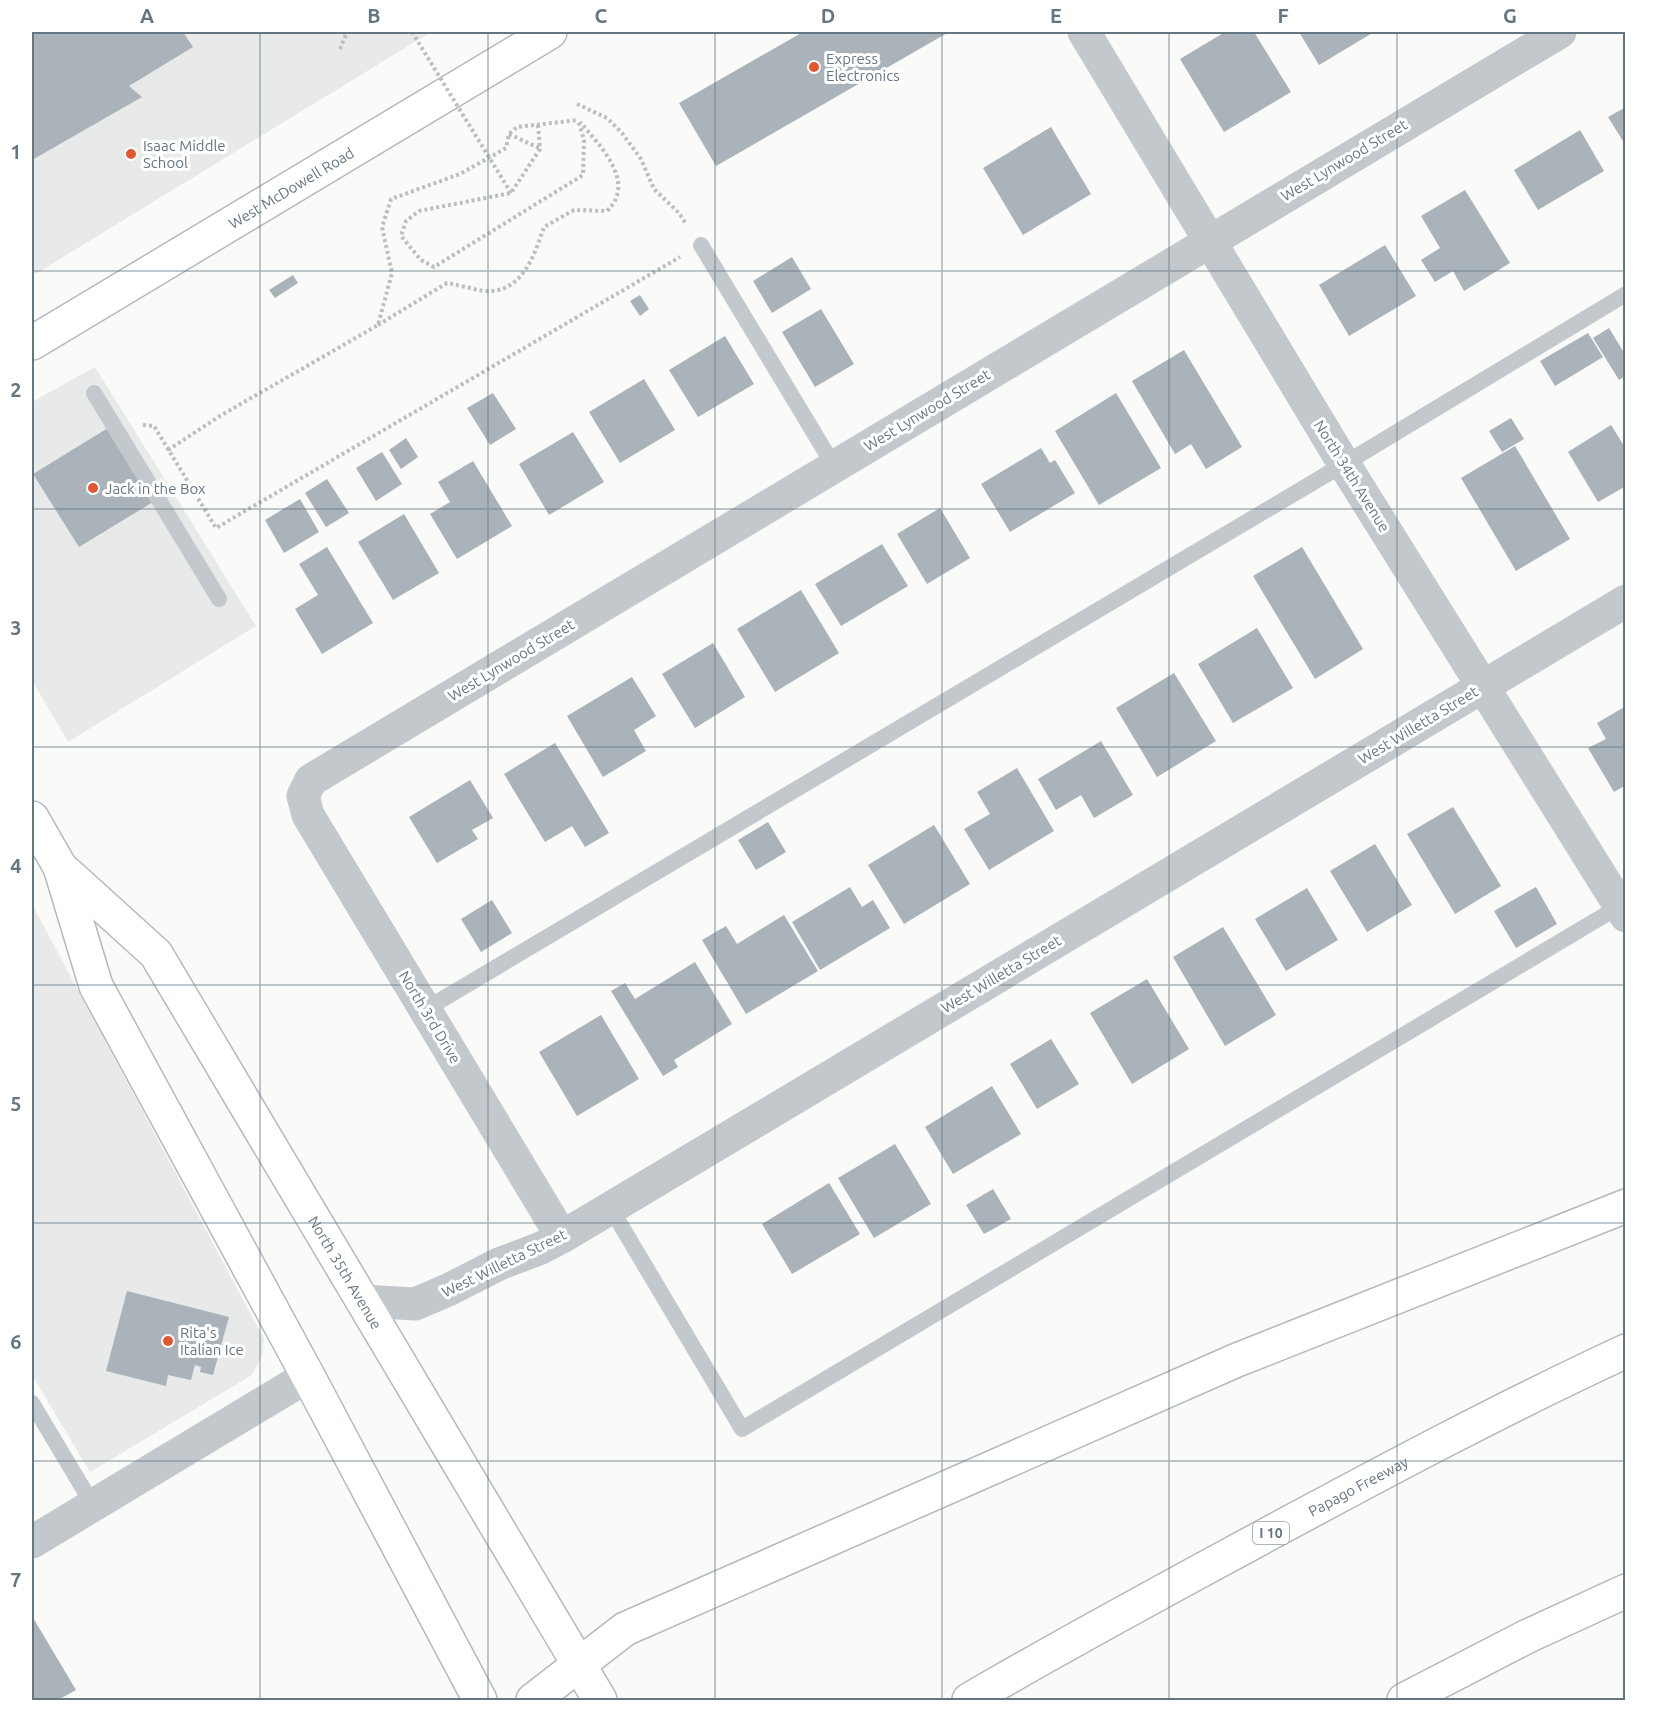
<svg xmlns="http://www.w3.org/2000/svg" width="1657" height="1732" viewBox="0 0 1657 1732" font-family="Ubuntu,sans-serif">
	<rect width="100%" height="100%" fill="#fafaf8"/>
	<path fill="#e8e9e9" d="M32 32H431L32 276Z
		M95 367 256 626 68 742 32 680V402Z
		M32 904 264 1339 262 1356 252 1375 90 1472 32 1375Z"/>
	<path fill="#aab3b9" d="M32 32H183L193 47 129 86 142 97 32 160Z
		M803 32H949L716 166 679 103Z
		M1225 32H1254L1291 92 1224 132 1180 59Z
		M1299 32H1374L1319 65Z
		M1626 107V146L1608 117Z
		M1051 127 1091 194 1023 235 983 168Z
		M1580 130 1604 171 1538 210 1514 170Z
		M1465 190 1510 263 1464 291 1453 271 1435 282 1421 260 1440 248 1421 216Z
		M1385 245 1416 296 1349 336 1319 285Z
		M792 257 811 289 772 313 753 281Z
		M293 275 298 283 275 298 269 290Z
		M640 295 649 309 640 316 630 301Z
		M821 309 854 364 815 387 782 332Z
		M1609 328 1626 356V376L1619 380 1593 338Z
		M1588 333 1603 357 1555 386 1540 361Z
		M725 336 754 384 698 417 669 370Z
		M1184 350 1242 447 1206 469 1191 444 1175 454 1132 381Z
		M644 379 675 430 620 463 589 412Z
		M493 393 516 429 490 445 467 408Z
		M1116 393 1161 468 1099 505 1055 431Z
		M1511 418 1524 439 1502 452 1489 431Z
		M1611 425 1626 449V486L1598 502 1568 452Z
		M108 428 153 502 79 547 33 474Z
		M573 432 604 482 549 515 519 464Z
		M406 438 418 457 401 469 389 450Z
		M1515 446 1570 539 1516 571 1461 478Z
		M1041 448 1050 463 1055 460 1075 493 1010 532 981 484Z
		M382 452 402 484 376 501 356 468Z
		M473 461 512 526 457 559 430 514 450 502 438 482Z
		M327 479 349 513 326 527 305 493Z
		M300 499 319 532 284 553 265 520Z
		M940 508 970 558 927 584 897 534Z
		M404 514 439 573 393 600 358 542Z
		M882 544 908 586 841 626 815 584Z
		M327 547 373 623 322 654 295 609 318 595 299 564Z
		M1302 547 1363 649 1315 679 1253 576Z
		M801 590 839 653 775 692 737 629Z
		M1257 628 1293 688 1233 723 1198 664Z
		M713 643 745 697 695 728 662 674Z
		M1174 673 1216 741 1157 777 1116 708Z
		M632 677 656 716 634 730 646 751 603 777 567 716Z
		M1626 706V785L1614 792 1588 748 1606 739 1597 723Z
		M1101 741 1133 795 1094 818 1081 795 1056 810 1038 779Z
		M555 743 609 833 585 847 572 826 545 842 504 774Z
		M1017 768 1054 831 989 870 964 829 990 814 977 792Z
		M470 780 493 818 472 830 478 839 437 863 409 817Z
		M1453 807 1501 886 1455 914 1407 834Z
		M768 822 786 852 756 870 738 840Z
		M934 825 970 884 904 924 868 865Z
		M1375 844 1412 905 1367 932 1330 871Z
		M850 887 862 907 873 900 890 928 820 970 792 922Z
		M1536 887 1557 924 1516 948 1494 911Z
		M1307 888 1338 940 1286 971 1255 919Z
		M492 900 512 933 481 952 461 919Z
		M784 915 818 971 746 1014 702 940 726 926 737 944Z
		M1223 927 1276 1015 1225 1046 1173 957Z
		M695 962 732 1024 674 1060 678 1067 663 1076 611 991 625 983 635 999Z
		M1147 979 1189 1049 1132 1084 1090 1013Z
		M601 1015 639 1079 577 1116 539 1052Z
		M1051 1039 1079 1084 1037 1109 1010 1064Z
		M992 1086 1021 1134 953 1174 925 1127Z
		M895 1144 931 1204 874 1238 838 1178Z
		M829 1183 860 1234 792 1274 762 1224Z
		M993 1189 1011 1219 984 1234 966 1205Z
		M127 1291 229 1317 213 1375 200 1372 201 1367 195 1365 191 1380 168 1375 166 1386 106 1371Z
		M32 1616 76 1690 58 1700H32Z"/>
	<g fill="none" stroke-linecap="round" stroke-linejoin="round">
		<g stroke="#b3babf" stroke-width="36">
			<g id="secondary">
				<path d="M32 818 60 867 96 986 308 1376 480 1700"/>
				<path id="s1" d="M60 867 156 954 600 1700"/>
			</g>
		</g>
		<g stroke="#b5babe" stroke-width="36">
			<g id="primary">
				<path id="s2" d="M32 343 550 32"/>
			</g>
		</g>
		<g stroke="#b4b9bd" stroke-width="36">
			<g id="motorway">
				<path d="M533 1700 625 1629 1237 1360 1626 1206"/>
				<path id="s3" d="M969 1700C1068 1642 1169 1588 1270 1533 1387 1470 1505 1407 1626 1351"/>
				<path d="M1404 1700 1528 1636 1626 1591"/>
			</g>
		</g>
		<path stroke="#bbbfc2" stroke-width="4" stroke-dasharray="3 3" stroke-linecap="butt" d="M340 49 347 32
			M577 104 607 118 622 133 641 159 654 189 679 213 686 224
			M538 125 540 149 511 193 419 211 406 221 401 236 421 260 434 267 583 175 584 140 578 120
			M509 134 539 148
			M378 325 447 283C459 285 472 289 484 291 522 294 534 256 544 227L574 210 607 211C637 182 600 146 580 122
			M143 425 154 426 216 528 680 257
			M168 450 220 416 378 325 392 273 382 227 391 199 460 174 506 148 509 134 517 127 578 120"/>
		<path stroke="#c3c8cc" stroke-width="16" d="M701 245 834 466
			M94 393 219 599
			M426 1009 1344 464 1626 294
			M610 1207 742 1429 1625 903
			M32 1403 93 1505"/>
		<path stroke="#c3c8cc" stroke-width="33" d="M1084 32 1344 464 1626 916
			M562 1237 308 815 303 796 311 780 1560 32
			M362 1301 415 1304 448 1290 499 1264 541 1248 562 1237 1626 601
			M32 1542 308 1376"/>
		<use href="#secondary" stroke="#fff" stroke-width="33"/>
		<use href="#primary" stroke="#fff" stroke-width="33"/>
		<use href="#motorway" stroke="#fff" stroke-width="33"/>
		<path stroke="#bbbfc2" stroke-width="4" stroke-dasharray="3 3" stroke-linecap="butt" d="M412 32 511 193"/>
	</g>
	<path fill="none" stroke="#657683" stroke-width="1.5" stroke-opacity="0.55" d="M260 32V1700M488 32V1700M715 32V1700M942 32V1700M1169 32V1700M1397 32V1700M32 271H1626M32 509H1626M32 747H1626M32 985H1626M32 1223H1626M32 1461H1626"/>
	<g fill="#e4572e" stroke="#fff" stroke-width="2">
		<circle cx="814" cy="67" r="6"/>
		<circle cx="131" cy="154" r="6"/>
		<circle cx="93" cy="488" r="6"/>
		<circle cx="168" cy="1341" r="6"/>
	</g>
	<g text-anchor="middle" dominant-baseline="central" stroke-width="6" stroke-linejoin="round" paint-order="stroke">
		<rect fill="#fff" stroke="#939fa8" stroke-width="1.5" x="1253" y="1522" width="36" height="22" rx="4.5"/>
		<g font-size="14" font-weight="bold" fill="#657683">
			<text x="1271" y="1533">I 10</text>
		</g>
		<g font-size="15" fill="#657683" stroke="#fff" text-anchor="start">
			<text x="826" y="58">Express<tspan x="826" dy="17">Electronics</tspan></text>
			<text x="143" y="145">Isaac Middle<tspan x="143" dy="17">School</tspan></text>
			<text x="105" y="488">Jack in the Box</text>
			<text x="180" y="1332">Rita's<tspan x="180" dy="17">Italian Ice</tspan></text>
		</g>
		<g font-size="15" fill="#657683" stroke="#fff">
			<text transform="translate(1344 160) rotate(-31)">West Lynwood Street</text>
			<text stroke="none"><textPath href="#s2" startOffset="302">West McDowell Road</textPath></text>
			<text transform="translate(927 410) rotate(-31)">West Lynwood Street</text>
			<text transform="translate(1352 476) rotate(58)">North 34th Avenue</text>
			<text transform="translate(511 660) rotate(-31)">West Lynwood Street</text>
			<text transform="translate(1418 725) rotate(-31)">West Willetta Street</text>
			<text transform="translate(1001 974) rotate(-31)">West Willetta Street</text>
			<text transform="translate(430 1017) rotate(59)">North 3rd Drive</text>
			<text transform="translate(504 1263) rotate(-26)">West Willetta Street</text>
			<text stroke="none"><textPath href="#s1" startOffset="500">North 35th Avenue</textPath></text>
			<text stroke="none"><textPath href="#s3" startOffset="444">Papago Freeway</textPath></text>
		</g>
	</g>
	<rect width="1657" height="1732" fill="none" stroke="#ffffff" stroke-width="66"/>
	<rect x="33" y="33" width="1591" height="1666" fill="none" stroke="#657683" stroke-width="2"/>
	<g font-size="20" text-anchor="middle" font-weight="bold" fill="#657683">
		<text x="147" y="23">A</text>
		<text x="374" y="23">B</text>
		<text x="601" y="23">C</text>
		<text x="828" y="23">D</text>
		<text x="1056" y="23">E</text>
		<text x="1283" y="23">F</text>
		<text x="1510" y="23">G</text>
		<text x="16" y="159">1</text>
		<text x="16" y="397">2</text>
		<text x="16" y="635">3</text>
		<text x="16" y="873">4</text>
		<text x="16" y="1111">5</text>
		<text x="16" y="1349">6</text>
		<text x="16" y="1587">7</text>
	</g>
</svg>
